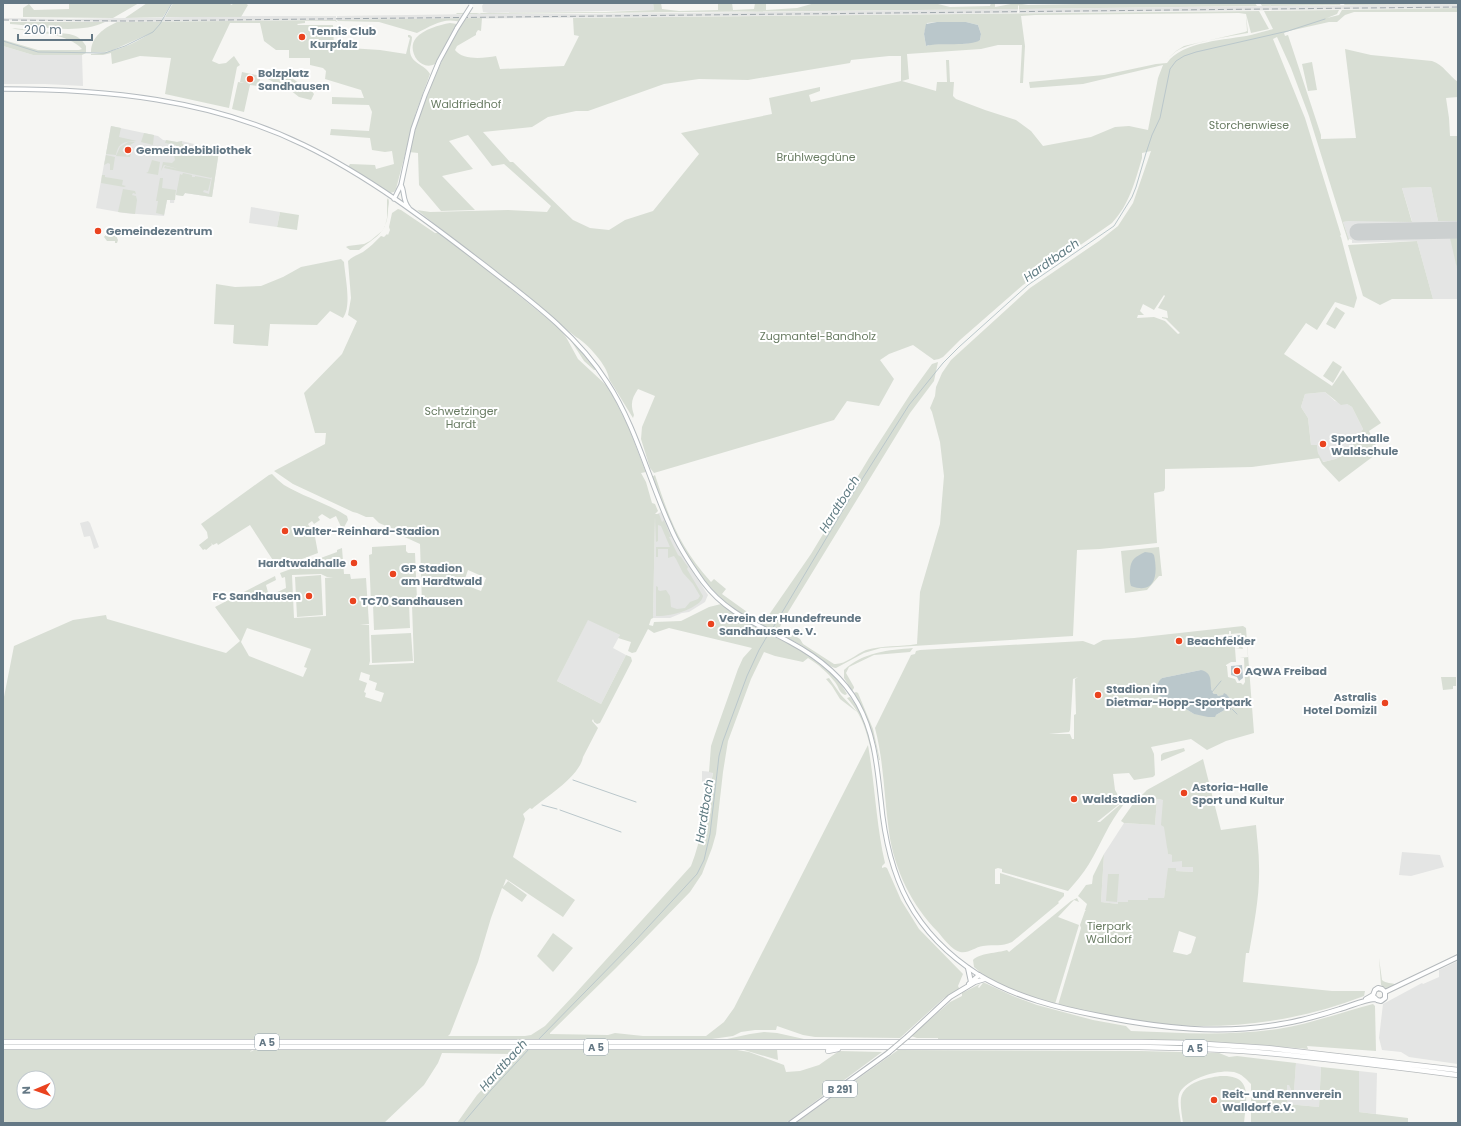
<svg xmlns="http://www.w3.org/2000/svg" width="1461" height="1126" viewBox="0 0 1461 1126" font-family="Poppins,sans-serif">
	<rect width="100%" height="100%" fill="#f6f6f3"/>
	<path fill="#e4e5e4" d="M484 3H653L654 10 489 13 483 12 482 6Z
		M1458 4V8L1019 13V9Z
		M1018 9 1017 13 641 17 337 20V16L477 14 481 13V14H581Z
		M237 16H336V20L105 22 3 20V18L70 19Z
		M3 46 33 55H82L83 86 45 84H3Z
		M111 126 158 136 163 140 177 142 182 141 218 150 219 151 212 197 185 193 183 196 176 195V190L174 203H170V200H167L164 216 124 213 96 208Z
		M1431 187 1438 221H1458V238H1451L1458 273V299H1433L1417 241 1352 243V240L1349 239 1343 222 1349 221H1412L1402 188Z
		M251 207 280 212 277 227 249 223Z
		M1325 392 1335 401 1347 404 1352 407 1363 429 1346 455 1332 460 1322 462 1318 453 1317 445H1311L1308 418 1301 407 1305 394Z
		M661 512 680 552 708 595 705 602 689 612 682 613 670 618H653L655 515Z
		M88 521 90 523 99 547 94 549 90 536 84 537 80 523Z
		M588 619 620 635 613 648 626 655 601 704 557 681Z
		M702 771 713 772 711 783H702Z
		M1157 799 1163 800 1168 854 1173 855 1193 867V872L1176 871 1166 884 1164 898H1148V900H1128V902H1118V904L1101 902 1104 854 1124 823 1155 825Z
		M1402 852 1440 855 1444 867 1411 876 1399 875Z
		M1458 961V1064L1409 1057 1401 1052 1382 1050 1379 1038 1383 1004 1422 983 1423 984 1439 977V970Z
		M1296 1063 1321 1067 1319 1107 1287 1104V1085L1289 1084 1292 1092H1294Z
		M1359 1071 1377 1073 1376 1114 1359 1112Z"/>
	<path fill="#d8ded4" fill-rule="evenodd" d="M69 3H139L113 18 23 17V8L29 4 34 10 69 9Z
		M147 3H172L163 17 125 18Z
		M173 3H228L232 5 233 3H245L248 5 241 17H165Z
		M653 3H661L662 9 679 11 718 10V3H732L733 10 754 9 755 3H766V10L797 8 815 3H934L950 7 990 6 991 3H995V7L1016 3 1028 5 1134 3H1255L1257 6 1019 9V6L1018 5V9L481 14 480 13 477 14H456L457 13 606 12 654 10Z
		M1260 3H1341L1340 5 1262 6Z
		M1345 3H1458V4L1344 5Z
		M1458 8V12H1354L1345 15 1337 22H1329L1289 31 1284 33 1285 36 1288 35 1321 135V139L1356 138 1345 49 1371 55 1432 61C1444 65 1448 75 1458 82V97L1446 98 1449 118 1450 136H1458V221H1438L1431 187 1402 188 1412 222 1349 221 1343 222 1349 239 1348 241 1309 116 1291 68 1277 37 1273 39 1305 118 1341 235 1340 236 1341 237 1357 298 1354 308 1335 302 1317 330 1306 323 1284 354 1332 386 1343 370 1381 423 1369 431 1379 452 1339 482 1322 464 1319 458 1252 467 1165 469V488L1164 491 1154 493 1157 543 1100 549 1077 550 1073 636 881 648 864 653 836 668C827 667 811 651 801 645 779 633 755 624 734 609 691 577 670 526 652 477L655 475C669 518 680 548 711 582L714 579 726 589 722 594 761 622H764L811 554 869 458 911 393 932 364 938 362 934 381 910 413 782 622 780 627 800 639 803 644 834 664C845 665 856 654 866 650 883 645 900 647 917 644L920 592 940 524 944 476 940 442 932 412 930 408 935 396 936 387 942 373 951 360 1030 288 1099 241 1118 226 1133 203 1151 151 1142 153V158C1135 182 1129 205 1112 223L1023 285 960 340 943 357 939 359 934 360 913 345 889 354 880 360 894 379 879 406 847 401 834 420 654 473 650 468 641 439 642 427 655 396 638 389C632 398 630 404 634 415L633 418 609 379C608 366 587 343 576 337L417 210 430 212 508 210 547 212 551 206 504 164 492 166 468 135 449 141 473 169 442 176 475 210 441 211 419 185 418 153 409 152C421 106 438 64 462 23 445 16 432 26 417 33L379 22 338 21 337 20 482 18 481 31 478 30 476 33V35L457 46 455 50C463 61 485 58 496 56L500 69 564 66 579 36 574 35 573 18 1259 11 1269 29 1251 33 1246 14 1248 33C1230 36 1195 42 1180 49 1174 52 1170 57 1165 61L1176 51 1184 46 1245 32 1247 31 1246 14 1239 13 1035 15 1021 16 1025 46 1023 83H1020L1022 45H998L981 49 907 54 909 79 902 81 936 91 937 82H947L946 60H949L950 82H954L953 96 956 99 985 110 1016 120 1031 131 1043 146 1091 137 1115 127 1129 126 1148 130 1158 78 1163 65 1083 84 1030 88 1029 82 1104 75 1156 64 1167 63C1182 41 1227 40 1251 35 1259 33 1266 31 1273 29L1264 11 1339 10 1337 14 1327 18 1339 15 1342 10ZM937 22H966L978 25 981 34 980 40 964 44 936 43 926 46 924 34 927 23ZM889 56H901V81L811 102 809 95 820 91V87L769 98 772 114 681 133 699 154 653 211 625 220 609 230 590 228 573 220 513 162H510L483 132 532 127 548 117 576 111H588L664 84 699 79 748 80 850 63 851 60ZM1164 295 1165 296 1158 308 1167 311 1168 318 1162 317V318L1166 319 1180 333 1178 334 1165 321 1154 317 1137 318 1138 315H1144L1140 311 1143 304 1154 310ZM1325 392 1341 405 1347 404 1352 407 1363 429C1349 450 1349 457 1323 462L1318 453 1317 445H1311L1308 418 1301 407 1305 394Z
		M336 20 337 22 335 21H305V23L297 24 298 25H333L334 47 380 50 406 54 410 38 408 37V35H410L412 37C412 42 410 46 410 50 410 64 425 64 430 74L416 112 396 189 394 192 390 193 348 167 350 164 375 165 376 169 394 164 392 151 385 152 372 150 370 138 330 135 331 129 369 131 372 112 369 105 332 104V97L364 98 361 90 325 79 326 71 323 68 310 65V58H289V50H276L264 41 260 23H230L212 61 219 64 226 63 234 56 240 65 237 67 229 108 165 94 171 58 140 56 112 64 111 53 103 55H91V54C113 53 132 45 151 33L113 50 105 52H91C91 37 104 28 117 22Z
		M10 22H105C79 35 39 26 10 24Z
		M450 23 457 24 435 64C420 72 406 50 416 38 424 29 439 25 450 23Z
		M12 28 69 34C77 36 81 38 86 46V53L82 55H33L3 46 4 40 38 50H79L82 49C69 34 35 32 15 29Z
		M1312 62 1317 90 1308 91 1302 64Z
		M242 72 261 76 258 86 250 85 244 112 232 109 238 82 244 83 240 82Z
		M266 73 292 78 300 84 307 85 314 94 311 100 299 97 285 86 277 84 266 78Z
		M111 126 121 128 119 137 137 141C125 142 119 141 116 155L106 154Z
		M144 133 154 135 153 145 141 142Z
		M166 140 177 142 182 141V144L215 151 216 149 218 150 219 151 212 197 185 193 183 196 176 195 180 174 182 175 183 173 192 175V177H195V176L211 179 208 191 204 190 203 192 209 194 212 177 211 178 164 168 165 166 178 169 164 165 161 171 163 162 172 163 175 160 174 155 176 145 165 143Z
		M128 142H135L122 150 127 156 131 153 130 157 116 156 120 147Z
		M106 155 115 157 113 170H110V164L108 163 104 165Z
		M152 160 160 162 158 175 146 173 148 172Z
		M102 175H105V177L123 180 122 185 126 186 124 187 101 183Z
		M160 178H163L162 188 176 190 175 200H167L164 215 156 213 158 201H156Z
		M123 189 135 191 136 194 133 193 132 195 136 196 137 200 135 214 118 212Z
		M388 198C390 202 388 206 388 211 387 234 375 237 359 250H350L346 247 348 246 364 244 370 241 382 231 385 226 387 218V200Z
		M398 209 401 210 435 233H438L478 262 559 328 566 337 578 359 605 384 611 392 629 428 645 470 646 472 641 473 646 482 652 503 655 504 658 511 655 514H659L662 522 664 520 671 537H669L678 555 681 557 688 567 687 569 703 596C701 609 668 617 656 616V586L658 587V590L660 591 666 590 670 596 671 607 677 609 685 608 690 602 698 599 700 596 693 584 683 573 676 559 674 556 668 558V549H658V557H656V547H670L661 526 658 525V541L656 542 655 517 653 618 651 619 649 625 653 626 654 622 681 621 709 607 721 604C735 615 750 624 764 632 770 636 778 638 784 641 806 652 836 672 847 694L845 695C839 693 839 687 835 682 828 673 818 664 808 658L803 662 775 656 764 652 751 679 728 741 723 772 716 834 712 848 702 874 690 892 616 968 550 1033V1034L608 1035 615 1033 643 1036H706L724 1022 734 1008 868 745C875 784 876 824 885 863L882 866V868L885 867 887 868 901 900 919 929 963 974 958 986 960 990 944 998 900 1038 815 1037 803 1035 777 1026 776 1030H755L741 1032 733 1036 712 1039H268L269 1037 268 1036 265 1039H3V702L14 646 73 620 106 615 107 619 226 653 240 641 215 607 275 576 276 580 266 585 269 596 286 588 285 577 282 578 280 573 337 552V550L342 548 344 574H350L351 579 366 578 369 624 360 625H369L370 661 369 665 414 663 412 605H422L420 544 396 533V530L379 523 373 517H366L357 513 353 512 293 484 274 471 325 444 326 433H315L304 393 342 354 357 321 348 315 351 298 348 261C353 256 358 255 363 252 370 247 375 242 381 236L384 237 387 234 388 235 390 230 389 227 392 213ZM468 570 486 578 481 591 463 584ZM321 574 327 577H333L325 578 326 616 294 618 292 575ZM588 620 620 635 618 638 631 642 628 651 632 653 636 652 648 629 654 633 669 628 752 648 743 658 738 669 715 734 711 746 709 772 713 773 711 783H710C704 811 702 839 691 866L574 995 545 1026 531 1035 525 1036H448L450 1034 478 962 491 918 502 888 522 902 527 895 508 881 503 887 506 879 563 917 575 900 513 857 525 819 523 814 530 808 532 809C546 797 580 776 583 757L598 728 592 721 593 719 594 722 597 724 600 723 632 661 631 657 626 655 601 704 557 681ZM247 628 311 649 304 667 307 668 303 677 249 656 241 642ZM361 672 370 675 369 680 377 683 375 690 384 693 381 702 365 697 366 693 364 692 367 683 359 680Z
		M280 212 299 215 297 230 277 227Z
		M112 227 118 240 117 243H115V241H107L104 237Z
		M1450 238H1458V273Z
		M1417 241 1433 299H1392L1380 305 1363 296 1348 245Z
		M341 259 344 262C345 277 352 306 343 318L330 311 317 325 270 324 268 346 235 344 233 343 234 325 214 324 216 284 235 287 261 286 283 277 301 267Z
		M1336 307 1345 313 1335 329 1326 324Z
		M568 336 594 366 596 370H594L584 361Z
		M1333 361 1342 367 1333 383 1323 376Z
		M272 474C276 478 280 482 284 485 304 497 327 503 347 516L348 520 343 529H342L336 516 330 519 322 514 318 517 320 520 314 524 312 521 308 524 315 537 318 553 278 568 250 525 218 545 217 543 213 545 211 543 212 545 206 550 205 549 203 550 199 545 208 538 207 532 201 524 269 475Z
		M406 545V551L408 553H415L417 599 408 600V602L371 603 369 555 372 554V547Z
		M1159 547 1162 576H1159L1147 590 1125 593 1121 551Z
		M321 575 323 615 297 617 295 577Z
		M409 603 410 628 374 630 373 605Z
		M1243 626 1246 628 1254 733 1226 741 1207 750 1191 739 1151 747 1154 754 1155 775 1153 777 1134 780 1129 773 1113 774 1115 790 1122 802 1097 822H1100L1123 802 1124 804C1109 822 1101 844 1089 864 1083 874 1075 883 1068 891L1002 872V869L998 868 995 869V884H1000V873L1064 893V896L1058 902 1059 903 1012 942C1001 947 995 944 983 946 975 947 968 954 960 952 952 950 943 938 938 932 912 906 894 869 889 832 884 797 884 762 875 728L911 655 915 654 916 651 920 650 1083 641 1094 645 1103 640 1134 638ZM1229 631H1231V634L1241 633 1242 636 1244 637V639H1242V644H1239V648H1235L1234 645 1216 646V643H1219V635L1229 634ZM1247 645 1248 657 1240 658H1244L1245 682 1243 685 1241 683H1237L1235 679 1228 677 1227 666H1226V665L1231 662H1236L1235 648 1243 649 1242 646ZM1201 670 1214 694H1217L1218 696 1227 695 1230 699 1231 709 1228 708 1216 715 1194 714 1181 706 1165 700 1157 694V685L1162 678ZM1078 677 1075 679 1076 714 1074 715V739H1072L1070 734H1049L1069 732 1070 730 1073 679Z
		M411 633 413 661 372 663 371 635Z
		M913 648 910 652 874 655 849 667 846 673 854 687V688L852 691 844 678V670C863 652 889 650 913 648Z
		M1441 677H1456V686H1453V689L1443 690Z
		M829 678 841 695 857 712 840 699 832 686 826 679Z
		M856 692 858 693 873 729 880 760H879C875 736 866 715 854 693Z
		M850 697C865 715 870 738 875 761 866 736 866 719 847 698Z
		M1184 748 1185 751 1161 761V755L1163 753Z
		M1203 759 1221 830 1256 825C1257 839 1259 852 1259 866 1260 895 1254 924 1249 953H1246L1243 982 1332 991H1365L1364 996C1290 1025 1208 1033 1129 1020 1105 1016 1082 1010 1058 1005L1081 928 1080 925 1085 911H1086L1085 910 1087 904 1078 896 1086 885 1092 884 1093 876 1104 854 1101 902 1118 904V902H1128V900H1148V898H1164L1168 868H1176V871L1193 872V867H1182V861L1172 862V855L1168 854 1164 827 1161 825 1163 800 1157 799 1155 825 1124 823 1121 821 1133 804 1147 790ZM1179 931 1196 937 1191 953 1187 955 1173 952Z
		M1108 874H1119L1117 902 1106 901Z
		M1077 898 1079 902 1074 900 1058 917 1079 925 1055 1004C1027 997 995 986 974 967L973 960C979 953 998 953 1007 950L1009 952 1071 901Z
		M553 933 573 948 553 972 537 956Z
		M1379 958 1382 980C1386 984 1392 982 1396 985L1386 989 1381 985Z
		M983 983H985L1013 996 1037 1005 1093 1020 1126 1026 1131 1031C1180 1033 1229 1036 1278 1029 1310 1024 1342 1012 1373 1004L1375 1006 1376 1051 1307 1046 1308 1049 1244 1044 1175 1040 938 1039V1038H917L911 1036 950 1002 962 996V993L980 984 978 987 979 988Z
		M764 1032 777 1033 804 1039H727L750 1034Z
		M3 1044H258L257 1045H3Z
		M603 1049 737 1050 749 1052 784 1065 786 1072 800 1071 819 1065 839 1051 882 1052 786 1123H457L477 1095 506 1064H509L515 1057V1055L514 1054 442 1053 438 1063 424 1085 384 1123H3V1050H252L250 1052 254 1050ZM24 1078H48V1102H24Z
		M777 1049 778 1060 744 1050 745 1049Z
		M898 1050 1141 1051 1219 1053 1229 1057 1237 1056 1296 1063 1294 1092H1292L1289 1085H1287V1104L1319 1107 1321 1067 1359 1071V1112L1408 1118V1123H1251V1084C1246 1079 1242 1074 1234 1072 1219 1069 1188 1078 1180 1092 1176 1100 1180 1114 1181 1123H796Z
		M1220 1076C1254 1074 1246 1099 1244 1123H1183C1182 1115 1180 1106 1181 1098 1184 1082 1207 1078 1220 1076Z"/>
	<path fill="#bac7cb" d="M937 22H966L978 25 981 34 980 40C971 47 938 42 926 46L924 34 926 24Z
		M1145 552 1152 553 1154 555C1158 574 1156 595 1131 586 1129 579 1130 576 1130 570 1131 559 1135 557 1145 552Z
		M1240 635V643L1222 644 1221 637Z
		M1242 665 1243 678 1239 681 1237 677 1231 675V666Z
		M1201 670C1216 674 1207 686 1214 694H1217L1218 696 1223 695 1224 693C1231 696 1231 703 1231 710L1228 708 1216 715 1215 717H1208L1194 714 1181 706 1165 700 1157 694C1156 688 1157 682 1162 678Z"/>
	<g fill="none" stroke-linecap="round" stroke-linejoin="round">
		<path stroke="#bac7cb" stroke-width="1" d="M3 41 38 52 105 53 125 46 153 32 160 24 172 3
			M771 631 852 495 909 405 943 363 959 347 1028 285 1114 226 1132 197 1136 187 1146 153 1152 135 1160 118 1170 69 1176 61 1184 56 1196 52 1288 31 1325 19
			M1212 692 1221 681
			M1232 709 1237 714
			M573 780 636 802
			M542 805 557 809
			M560 810 621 832
			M537 1041 635 941 697 874 704 860 710 834 719 756 723 741 747 676 759 650 769 633
			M463 1123 491 1090 529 1049"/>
		<path stroke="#ccd0d0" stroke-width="17" d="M1358 232 1458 230"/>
		<g stroke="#b5bbbf" stroke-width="5.5">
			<path id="secondary" d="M3 89C106 89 210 99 304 145 368 176 426 220 483 264 528 299 576 333 607 382 636 426 648 478 670 526 678 546 690 564 703 582 726 613 757 624 790 642 818 657 843 677 858 704 875 735 877 768 881 801 888 878 913 933 979 975
				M401 185C405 191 402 200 409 208
				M394 199 401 185 413 129 425 95 439 61 457 28"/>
		</g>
		<g stroke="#b4b9bc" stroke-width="6">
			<path id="primary" d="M968 968 971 982
				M979 975C1015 997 1058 1008 1100 1016 1160 1028 1220 1035 1281 1024 1301 1021 1321 1015 1340 1009 1351 1006 1363 1000 1375 999
				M969 984 979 975
				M1385 992 1458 957
				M1374 997 1377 1000 1381 1001 1385 998V992
				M1366 999 1373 995 1375 990 1378 988 1382 989 1385 992
				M908 1036 950 997 975 982 985 979
				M791 1123 888 1053"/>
		</g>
		<g stroke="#b6babc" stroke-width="6">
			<path id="highway" d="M3 1042H1140L1191 1043 1267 1048 1458 1070
				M3 1047H1139C1182 1048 1225 1049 1267 1053 1331 1059 1394 1067 1458 1075
				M828 1051 838 1049"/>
		</g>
		<use href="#secondary" stroke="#fff" stroke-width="3.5"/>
		<use href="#primary" stroke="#fff" stroke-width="4"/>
		<use href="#highway" stroke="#fff" stroke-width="4.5"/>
		<path stroke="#a1a9ae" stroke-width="1" stroke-dasharray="6 3" stroke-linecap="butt" d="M3 20 127 21 1458 7"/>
		<g stroke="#b5bbbf" stroke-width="5.5" stroke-linecap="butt">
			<path id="secondary-bridge" d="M457 28 471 6"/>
		</g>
		<g stroke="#b4b9bc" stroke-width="6" stroke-linecap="butt">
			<path id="primary-bridge" d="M888 1053 908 1036"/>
		</g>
		<use href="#secondary-bridge" stroke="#fff" stroke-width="3.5"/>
		<use href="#primary-bridge" stroke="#fff" stroke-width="4"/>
	</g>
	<g fill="#ea431f" stroke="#fff" stroke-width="1.5">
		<circle cx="302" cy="37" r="4"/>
		<circle cx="250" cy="79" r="4"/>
		<circle cx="128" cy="150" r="4"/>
		<circle cx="98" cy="231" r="4"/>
		<circle cx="1323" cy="444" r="4"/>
		<circle cx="285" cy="531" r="4"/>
		<circle cx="354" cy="563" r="4"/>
		<circle cx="393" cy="574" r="4"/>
		<circle cx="309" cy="596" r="4"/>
		<circle cx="353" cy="601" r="4"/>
		<circle cx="711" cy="624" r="4"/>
		<circle cx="1179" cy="641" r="4"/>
		<circle cx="1237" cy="671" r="4"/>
		<circle cx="1098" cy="695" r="4"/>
		<circle cx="1385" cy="703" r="4"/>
		<circle cx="1184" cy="793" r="4"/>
		<circle cx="1074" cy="799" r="4"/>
		<circle cx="1214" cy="1100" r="4"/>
	</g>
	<g text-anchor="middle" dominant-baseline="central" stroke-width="4" stroke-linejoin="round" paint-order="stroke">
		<g fill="#fff" stroke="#92a0aa" stroke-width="1">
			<rect x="255" y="1034" width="24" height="16" rx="3"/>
			<rect x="584" y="1039" width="24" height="16" rx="3"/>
			<rect x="1183" y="1040" width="24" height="16" rx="3"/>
			<rect x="823" y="1081" width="34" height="16" rx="3"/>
		</g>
		<g font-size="10" font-weight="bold" fill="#647885">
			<text x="267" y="1042">A 5</text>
			<text x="596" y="1047">A 5</text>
			<text x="1195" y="1048">A 5</text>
			<text x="840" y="1089">B 291</text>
		</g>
		<g font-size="11" font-weight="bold" fill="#647885" stroke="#fff" text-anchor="start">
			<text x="310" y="31">Tennis Club<tspan x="310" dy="13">Kurpfalz</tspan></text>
			<text x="258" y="73">Bolzplatz<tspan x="258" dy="13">Sandhausen</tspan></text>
			<text x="136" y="150">Gemeindebibliothek</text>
			<text x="106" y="231">Gemeindezentrum</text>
			<text x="1331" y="438">Sporthalle<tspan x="1331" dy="13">Waldschule</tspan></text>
			<text x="293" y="531">Walter-Reinhard-Stadion</text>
			<text x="346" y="563" text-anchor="end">Hardtwaldhalle</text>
			<text x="401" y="568">GP Stadion<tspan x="401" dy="13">am Hardtwald</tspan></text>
			<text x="301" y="596" text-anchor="end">FC Sandhausen</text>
			<text x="361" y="601">TC70 Sandhausen</text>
			<text x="719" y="618">Verein der Hundefreunde<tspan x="719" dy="13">Sandhausen e. V.</tspan></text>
			<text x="1187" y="641">Beachfelder</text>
			<text x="1245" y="671">AQWA Freibad</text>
			<text x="1106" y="689">Stadion im<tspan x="1106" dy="13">Dietmar-Hopp-Sportpark</tspan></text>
			<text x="1377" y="697" text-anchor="end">Astralis<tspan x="1377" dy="13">Hotel Domizil</tspan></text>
			<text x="1192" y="787">Astoria-Halle<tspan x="1192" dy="13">Sport und Kultur</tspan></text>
			<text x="1082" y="799">Waldstadion</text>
			<text x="1222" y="1094">Reit- und Rennverein<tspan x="1222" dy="13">Walldorf e.V.</tspan></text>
		</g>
		<g font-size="11" fill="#697c63" stroke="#fff">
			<text x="466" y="104">Waldfriedhof</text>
			<text x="1249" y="125">Storchenwiese</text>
			<text x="816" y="157">Brühlwegdüne</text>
			<text x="818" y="336">Zugmantel-Bandholz</text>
			<text x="461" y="411">Schwetzinger<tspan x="461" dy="13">Hardt</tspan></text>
			<text x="1109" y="926">Tierpark<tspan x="1109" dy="13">Walldorf</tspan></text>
		</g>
		<g font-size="12" font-style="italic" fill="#5f7b82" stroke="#fff">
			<text transform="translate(1051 260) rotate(-35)">Hardtbach</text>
			<text transform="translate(839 504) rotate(-58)">Hardtbach</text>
			<text transform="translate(704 811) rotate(-81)">Hardtbach</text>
			<text transform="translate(503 1065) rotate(-48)">Hardtbach</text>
		</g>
	</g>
	<rect width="1461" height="1126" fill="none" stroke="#647885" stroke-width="8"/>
	<g transform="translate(36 1090) rotate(268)"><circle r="19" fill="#ffffff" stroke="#c1c9ce"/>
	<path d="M0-3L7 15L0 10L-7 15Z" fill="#ea431f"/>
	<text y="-6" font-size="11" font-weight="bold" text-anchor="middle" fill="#647885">N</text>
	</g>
	<path d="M18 34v6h74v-6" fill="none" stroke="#647885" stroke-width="2"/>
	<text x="24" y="34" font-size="12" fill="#647885" stroke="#ffffff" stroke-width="3" paint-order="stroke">200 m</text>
</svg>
